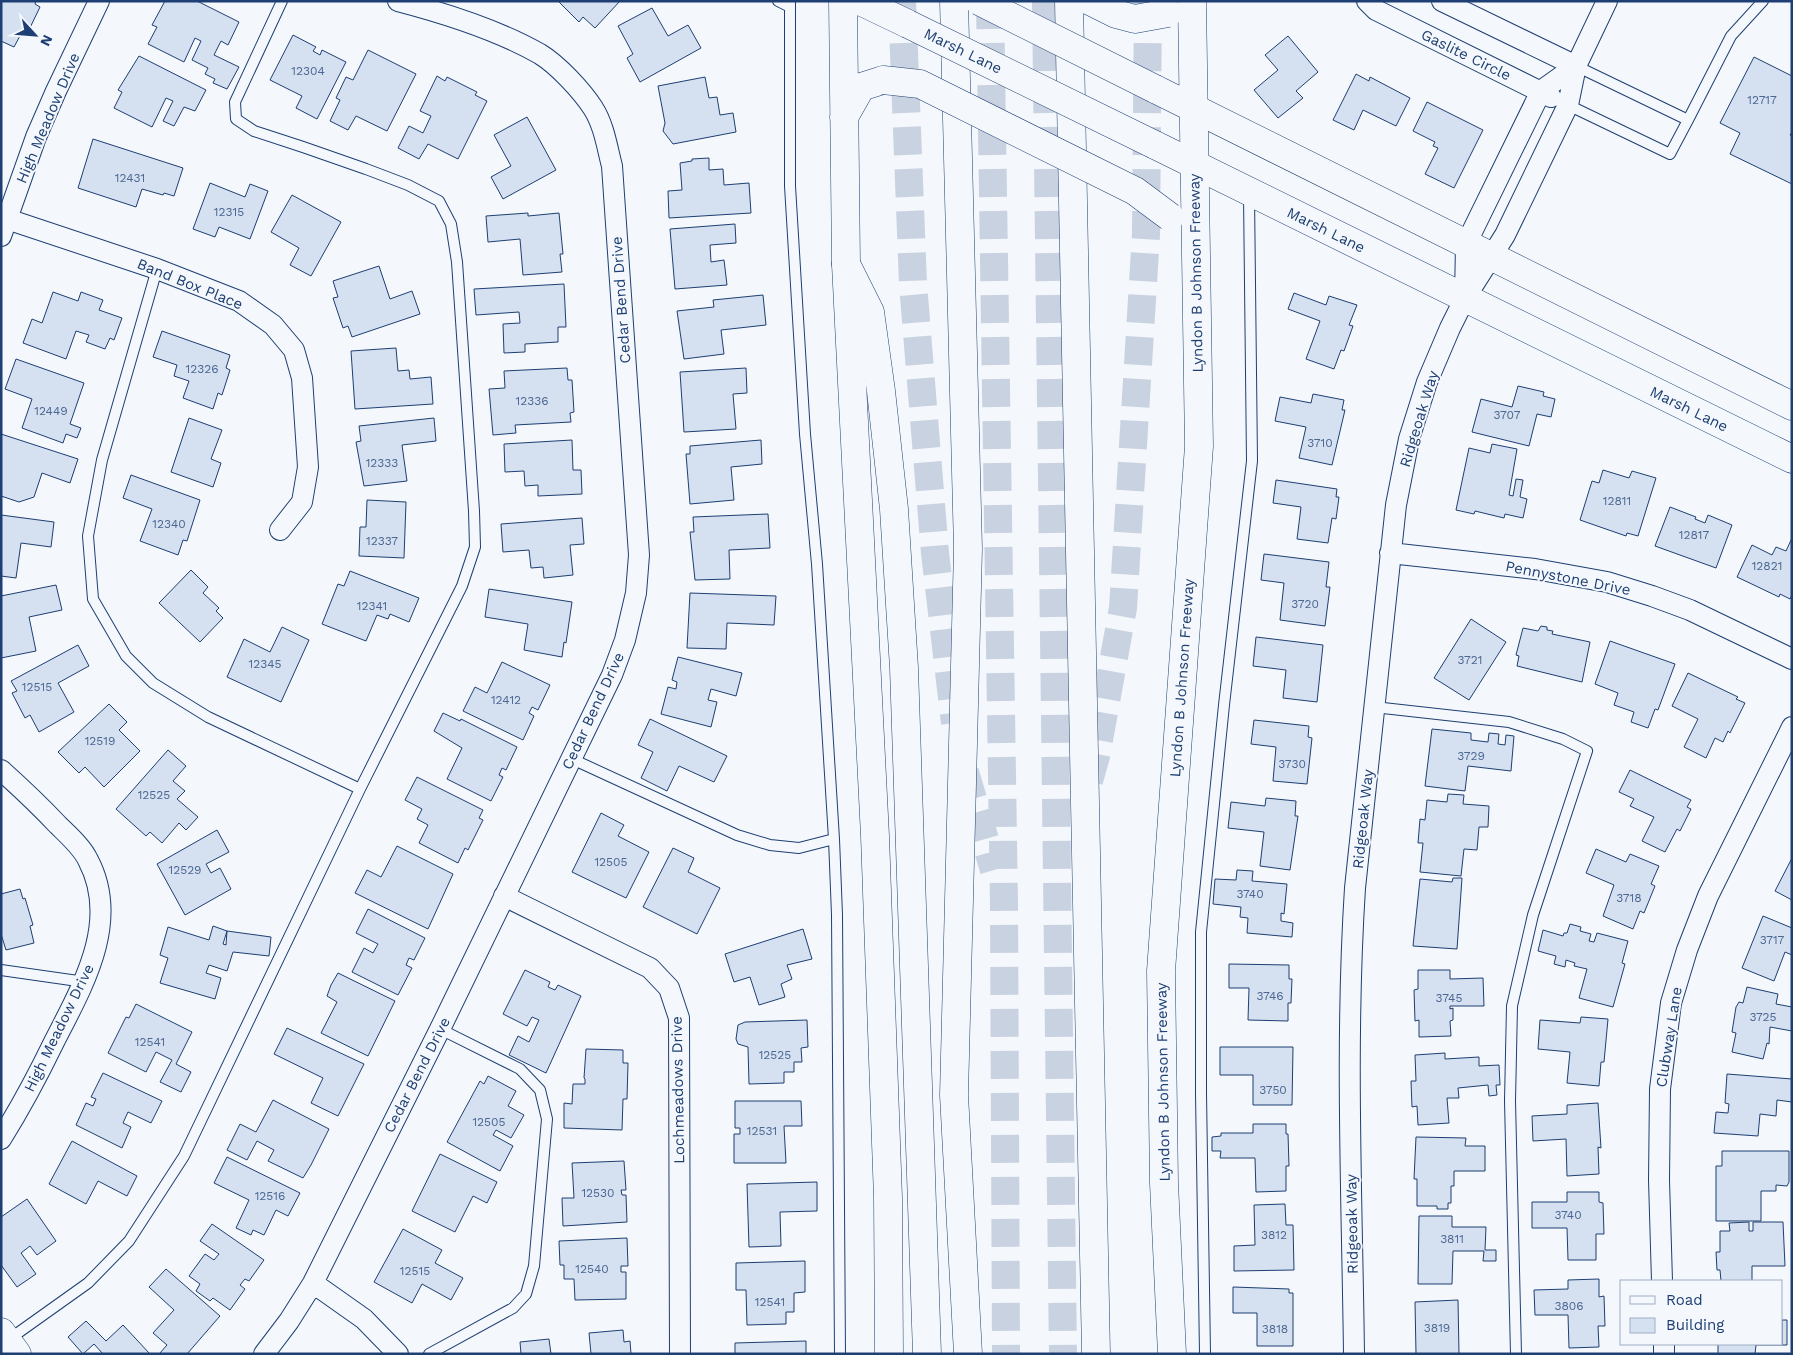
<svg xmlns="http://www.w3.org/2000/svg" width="1793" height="1355" viewBox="0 0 1793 1355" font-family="'Work Sans',sans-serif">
	<rect width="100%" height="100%" fill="#f4f7fb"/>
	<path fill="#d5e0f0" stroke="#1d3f73" d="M1 1H36L35 4 40 7 26 36 21 34 14 47 1 41Z
		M165 1H197L239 22 228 45 221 41 214 55 239 67 227 89 213 83 215 79 205 74 208 68 192 60 201 41 195 38 184 62 148 44 157 27 152 25Z
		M558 1H620L595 28 583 17 579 22Z
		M652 8 668 36 688 25 701 48 640 82 627 58 633 54 618 26Z
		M293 35 316 47 313 51 320 55 322 50 346 62 317 119 296 108 302 96 270 80Z
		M1288 36 1318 72 1296 91 1303 98 1278 118 1254 90 1278 70 1265 55Z
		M368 50 416 74 387 131 356 116 348 130 330 121 340 100 336 98 346 77 353 80Z
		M139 56 206 90 195 111 184 107 174 126 163 121 173 101 166 98 152 127 114 108 122 92 118 90Z
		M1754 57 1792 76V132L1790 135 1792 136V184L1730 154 1740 133 1720 123Z
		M1356 74 1369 81 1370 77 1410 98 1396 126 1363 110 1354 130 1333 120Z
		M437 76 445 81 447 77 477 92 475 95 487 101 458 159 428 144 419 159 398 148 409 126 423 133 431 116 420 111Z
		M705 77 709 98 717 97 720 115 733 113 736 132 673 144 663 131 665 123 658 86Z
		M1427 102 1483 130 1454 188 1425 174 1438 148 1433 146 1435 142 1413 131Z
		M527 117 556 170 503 199 491 177 511 166 494 135Z
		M93 139 183 168 174 196 164 193 163 195 142 189 136 207 78 188Z
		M709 158V170L723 169 724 185 749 183 751 213 669 218 668 191 682 190 680 163 692 161V159Z
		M210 183 245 197 250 184 268 191 250 239 219 227 215 237 193 229Z
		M292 195 341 222 311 276 290 265 299 248 271 232Z
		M528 213V216L559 213 563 254H560L562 272 523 275 520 239 488 242 486 216Z
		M735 224 736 243 710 245 711 262 724 260 727 285 675 289 670 229Z
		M379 266 390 299 412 291 420 314 352 337 348 326 343 328 333 298 338 297 333 281Z
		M564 284 566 327H558V342L525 344V352L504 353 503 324 520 323 519 312 476 315 474 289Z
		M53 292 78 301 81 292 103 300 99 310 122 318 114 340 110 338 105 349 86 342 89 335 76 331 66 359 23 343 32 319 42 323Z
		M1294 293 1326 305 1329 296 1357 305 1349 325 1353 326 1344 351 1341 350 1334 369 1306 359 1320 321 1288 309Z
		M763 295 766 325 721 330 724 354 684 359 677 311 714 307 713 300Z
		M162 331 230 355 226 368 230 370 222 395 218 393 213 409 183 398 189 381 174 376 177 365 153 357Z
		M396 348 398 371 409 370 410 379 431 377 433 404 355 409 351 351Z
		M16 359 84 383 70 424 81 428 77 438 66 434 63 443 22 428 32 399 5 389Z
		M567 368 568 380H572L574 412 570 413 571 422 515 425 516 433 493 435 489 389 505 388 504 371Z
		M746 368 747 393 733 394 736 429 684 432 680 372Z
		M1518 386 1544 392 1543 396 1555 399 1551 417 1537 414 1529 446 1472 432 1481 399 1512 407Z
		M1313 394 1344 400 1342 410H1345L1332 465 1299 458 1306 427 1275 421 1280 397 1311 403Z
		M189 418 222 430 211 459 221 463 213 487 171 472Z
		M434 418 436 441 402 445 407 481 364 486 356 442 361 441 359 426Z
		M1 434 78 459 70 483 42 473 34 497 19 502 1 496Z
		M572 440 573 470H581L582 494 538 496V485L525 486 524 471 505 472 504 444Z
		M761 440 762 464 731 467 734 500 690 504 686 454H690V446Z
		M1492 444 1517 449 1509 495 1513 496 1516 479 1523 480 1520 497 1527 499 1523 518 1505 514 1504 518 1475 511 1474 514 1456 510 1469 448 1490 453Z
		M1603 470 1629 478 1632 471 1656 478 1638 536 1627 533 1626 536 1580 520 1592 481 1599 483Z
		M131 475 200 500 187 541 183 540 178 555 140 541 152 509 123 498Z
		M1276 480 1337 489 1336 497H1339L1336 519 1332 518 1328 543 1297 539 1301 507 1273 503Z
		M367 500 406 502 404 558 359 556 360 527H366Z
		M1670 507 1696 517 1695 519 1705 523 1708 515 1732 525 1716 568 1655 546Z
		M768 514 770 548 729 550 730 579 695 580 690 532H694L693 517Z
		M1 515 54 522 51 547 21 543 16 578 1 576Z
		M582 518 584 544 570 545 573 575 544 578 543 567 531 568 529 550 503 552 501 524Z
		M1792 538V595L1790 599 1780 594 1779 597 1737 577 1752 545 1772 555 1776 547 1786 551Z
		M1264 554 1329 562 1326 587H1330L1325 626 1280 620 1284 583 1261 580Z
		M191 570 208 587 203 593 219 608 216 611 223 618 200 642 159 603Z
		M350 571 419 598 409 622 390 614 388 619 377 615 366 641 322 624 338 584 344 586Z
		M56 585 62 610 29 617 36 651 1 658V596Z
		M489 589 572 602 566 643 564 642 562 657 524 650 528 624 485 617Z
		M690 593 776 596 774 625 727 623 726 649 687 648Z
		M1471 619 1506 642 1469 700 1434 678Z
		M1541 626 1547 627V630L1553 631 1552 634 1590 642 1582 682 1517 666 1519 656 1516 655 1523 628 1538 631Z
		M282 627 309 640 281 702 227 677 244 639 270 652Z
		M1256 637 1323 645 1317 702 1283 698 1286 670 1253 666Z
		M1610 641 1675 664 1658 710 1655 709 1648 728 1631 722 1634 712 1614 705 1618 693 1595 684Z
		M78 645 89 666 58 683 74 712 39 732 30 715 25 718 12 693 17 691 11 681Z
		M678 657 742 673 736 696 711 689 708 700 717 702 711 727 661 714 668 687 676 689 677 682 672 680Z
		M502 662 550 685 538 710 532 707 529 713 534 716 523 740 463 711 475 687 487 693Z
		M1688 673 1738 697 1736 699 1745 703 1730 733 1728 731 1723 742 1715 738 1706 758 1684 747 1698 719 1672 706Z
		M109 704 127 722 119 730 140 751 104 787 85 767 79 773 58 752Z
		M443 713 460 721 461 719 517 747 506 770 502 768 499 775 503 777 491 801 447 779 462 748 434 731Z
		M650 719 727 756 714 782 679 766 667 791 641 778 653 752 638 745Z
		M1254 720 1309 726 1308 737 1312 738 1307 784 1273 781 1276 747 1251 744Z
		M1432 729 1471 733V740L1488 742 1489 733 1499 734 1498 744 1505 745 1506 735 1514 736 1511 771 1468 766 1465 791 1425 786Z
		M168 750 186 766 173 781 185 791 177 799 198 817 186 830 179 823 162 843 150 832 146 836 116 809Z
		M1630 770 1691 800 1687 807 1691 809 1680 831 1677 829 1665 852 1642 841 1654 817 1630 806 1634 799 1619 792Z
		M417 777 483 810 479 818 483 820 468 850 465 848 458 863 419 843 428 825 417 819 422 809 405 800Z
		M1448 794 1464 795 1463 804 1489 806 1488 827H1479L1477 850 1464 849 1461 876 1420 872 1423 843H1418L1420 819 1425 820 1427 800 1447 802Z
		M1266 798 1296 801 1295 816H1298L1290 870 1260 866 1264 832 1228 828 1231 802 1265 806Z
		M601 813 624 825 618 836 649 852 626 898 572 872Z
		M217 830 229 852 206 864 211 873 220 868 231 889 185 915 157 864Z
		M397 846 453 874 428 929 355 893 367 870 381 877Z
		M673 848 694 858 688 872 720 888 697 934 643 907Z
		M1596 849 1626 862 1630 854 1659 866 1651 884 1655 886 1644 913 1640 911 1633 929 1603 916 1614 885 1586 873Z
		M1792 858V900L1775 891Z
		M1237 870 1253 871 1252 881 1287 884 1284 914 1281 913V921L1293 923 1292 937 1247 933 1248 918 1240 917 1241 907 1213 904 1215 879 1236 880Z
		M1453 878H1462L1457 949 1413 946 1420 879 1452 882Z
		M20 889 23 899 25 898 33 925 30 926 34 943 6 950 1 934V894Z
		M368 909 425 938 414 960 409 958 406 965 412 968 398 995 352 972 364 948 373 953 378 944 356 933Z
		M1763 916 1792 928V955L1785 952 1774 981 1742 968Z
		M1570 924 1581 927 1580 931 1591 934 1589 941 1594 942 1597 933 1628 941 1622 963 1625 964 1613 1007 1579 998 1587 969 1574 966 1575 963 1566 960 1565 967 1554 964 1556 956 1538 951 1543 930 1563 936 1564 933H1567Z
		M213 926 227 931 223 944 226 945 227 931 271 937 269 956 233 952 227 971 209 965 206 973 221 978 215 999 160 983 168 958 160 955 168 927 209 940Z
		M803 929 812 959 787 965 792 979 781 984 785 997 759 1005 750 977 734 982 725 954Z
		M1229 964 1289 965V979H1292L1291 1003H1288V1021L1248 1020 1249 988H1229Z
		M525 970 550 982 548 987 555 990 558 985 581 996 546 1073 509 1055 518 1036 529 1042 539 1020 532 1017 527 1026 503 1014Z
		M1418 970H1450V979L1483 978 1484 1006H1450V1009L1453 1008V1020L1450 1021 1451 1036 1419 1037V1020L1415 1021 1414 990 1418 989Z
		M338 973 395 1001 368 1056 321 1033 337 1002 327 996 331 985Z
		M1747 987 1778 994 1776 1004 1792 1007V1031L1770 1027 1769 1044 1767 1043 1763 1059 1732 1052 1736 1033 1732 1032 1736 1007 1739 1002 1743 1003Z
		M136 1004 192 1032 176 1064 191 1072 181 1092 160 1082 172 1060 156 1052 146 1072 108 1053 126 1017 129 1018Z
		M1581 1017 1608 1019 1604 1062H1601L1599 1086 1567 1083 1570 1052 1538 1049 1540 1020 1580 1023Z
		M807 1020 808 1047 801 1048 802 1062H794V1072H784V1083L749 1084 748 1047 738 1044 736 1039 738 1025 745 1022Z
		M287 1028 364 1064 338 1116 311 1103 323 1078 274 1054Z
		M1220 1047H1293L1292 1105H1253V1075H1220Z
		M586 1049 623 1050V1063H628L627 1099H623L622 1130 564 1128V1103L572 1104 573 1084H585V1079L584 1078Z
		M1445 1053V1059L1479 1057V1066L1499 1065 1500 1085H1496L1497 1095 1489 1096 1488 1085 1458 1088 1459 1098H1447L1449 1123 1418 1125 1417 1106 1412 1107 1411 1081H1416L1415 1055Z
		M103 1073 162 1101 151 1123 128 1112 123 1123 131 1127 122 1148 76 1125 86 1103 93 1106 96 1099 91 1097Z
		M1727 1074 1792 1079V1102L1777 1100 1776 1116 1760 1114 1758 1136 1714 1133 1716 1112 1728 1113 1729 1104 1725 1103Z
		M488 1076 516 1091 508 1106 524 1115 511 1138 496 1130 493 1135 513 1146 500 1171 447 1142 480 1081 484 1084Z
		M273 1100 329 1129 311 1165 303 1178 268 1161 274 1150 257 1141 247 1160 227 1150 240 1124 256 1132Z
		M735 1101H801L802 1126H784L786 1163H734V1134H740V1128H735Z
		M1598 1103 1601 1148 1598 1147 1599 1174 1567 1176 1566 1139 1533 1141 1532 1116 1567 1114V1105Z
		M1253 1124H1286V1134H1288L1289 1166H1286V1191L1256 1192 1255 1158H1220L1221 1151H1212V1137L1221 1136V1133H1253Z
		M1416 1137 1466 1138 1465 1146H1485V1171H1454V1186H1451V1203H1448V1209H1437V1206H1417V1179H1414Z
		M72 1141 137 1176 127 1196 98 1181 86 1204 49 1184Z
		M1722 1151H1789V1182L1787 1186 1776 1185V1191H1761V1221H1716V1166H1722Z
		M440 1154 497 1182 487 1203 473 1196 455 1232 412 1211Z
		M227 1157 300 1193 288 1216 276 1210 264 1235 253 1230 251 1235 236 1228 249 1200 214 1183Z
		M624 1161 626 1190H621L622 1195H626L627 1222 563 1226 562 1198H574L572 1163Z
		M817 1182V1211L780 1212 781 1246 749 1247 747 1184Z
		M1567 1192H1599V1202L1603 1203 1604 1234H1596V1260H1568L1567 1228H1532V1202H1567Z
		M27 1199 56 1241 37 1255 30 1246 21 1253 36 1274 17 1287 1 1265V1217Z
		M1285 1204 1286 1225H1293L1294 1270 1234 1271V1246L1255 1245 1254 1205Z
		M1419 1216H1452V1227H1486L1485 1250H1496V1261H1483L1484 1251H1453L1452 1284H1418Z
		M1749 1222V1231H1753V1222H1783L1785 1266H1752V1281H1721L1720 1270H1717L1716 1252H1720V1231H1730L1729 1223Z
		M212 1224 264 1260 249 1281 245 1279 240 1285 245 1289 230 1310 213 1298 210 1301 196 1291 200 1284 189 1276 205 1254 214 1260 219 1254 200 1241Z
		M403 1229 442 1250 435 1263 463 1278 451 1300 422 1284 412 1303 374 1282Z
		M627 1238 628 1266H621V1272H626V1299L575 1300 574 1279H564V1265H560L559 1241Z
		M805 1261V1292L794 1293V1312H786V1324L747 1325 746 1290H736V1263Z
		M166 1269 220 1316 187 1354H161L160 1353 167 1345 153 1333 174 1310 149 1287Z
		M1599 1279V1297L1604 1296 1605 1326H1598L1599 1347 1569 1348 1568 1315H1535L1534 1290 1568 1289V1280Z
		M1233 1287 1289 1289V1293H1293V1346H1257V1313H1233Z
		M1458 1300 1459 1354H1416L1415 1302Z
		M1782 1320H1787V1345H1756L1755 1354H1718V1344H1782Z
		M86 1321 106 1341 123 1325 150 1354H103L94 1344 83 1354 68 1337Z
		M623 1330 624 1342 630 1341 631 1354H591L589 1333Z
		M549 1339 551 1354H521L520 1342Z
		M806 1341V1354H735V1343Z"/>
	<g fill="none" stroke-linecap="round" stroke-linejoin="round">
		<path stroke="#c9d2e0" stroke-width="28" stroke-dasharray="28 14" stroke-linecap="butt" d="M902 1 913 284 935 553 955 723
			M990 1 1004 905 1006 1354
			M1046 1 1063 1354
			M965 772 994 870
			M1089 781 1096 756 1123 608 1146 234 1148 1"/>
		<g stroke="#1d3f73" stroke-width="12">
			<path id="lane" d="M778 1 790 7
				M790 1V186L805 434 817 564 834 839 837 915 840 1354
				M1568 105 1670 154 1688 120 1576 66
				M1688 120 1731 36 1763 1
				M157 269 102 460 88 536 93 599 126 656 153 683 208 717 360 789
				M1374 707 1509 722 1563 739 1587 751 1533 915 1512 1006 1510 1101 1516 1354
				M572 759 737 835 770 845 799 848 834 839
				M1 970 85 982
				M8 1340 88 1283 129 1241 184 1156 360 789 462 586 475 547 474 511 457 262 451 224 439 201 408 185 366 169 303 147 254 131 236 119 235 102 282 1
				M429 1354 513 1308 526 1294 534 1266 547 1119 540 1090 520 1069 440 1029
				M1205 1354 1201 1093V932L1224 705 1252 461 1249 195"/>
		</g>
		<g stroke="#1d3f73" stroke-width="22">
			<path id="street" d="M1367 1 1376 10 1551 97
				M1442 1 1576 66
				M7 219 157 269 239 301 273 325 294 350 302 378 308 467 302 502 280 530
				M1 236 36 137 56 91 99 1
				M1465 297 1466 244 1541 91 1576 66
				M1390 553 1535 569 1607 582 1652 596 1690 610 1792 659
				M1 770C21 788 40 806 58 825 68 835 82 847 88 860 121 922 82 987 54 1042 38 1075 21 1107 1 1139
				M504 896 650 968 669 988 679 1018 680 1354
				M1662 1281 1659 1180 1660 1089 1671 1003 1687 950 1708 896 1792 727
				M313 1283 364 1319 398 1354
				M1664 1344V1354
				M264 1354 289 1321 313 1283 440 1029 612 675 625 640 636 593 639 555 612 166C607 147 604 125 593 108 582 91 558 65 540 54 498 30 444 13 398 1
				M1354 1354C1352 1199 1345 1043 1355 888L1396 505 1409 439 1427 382 1450 328 1465 298 1505 235 1568 105 1576 66 1607 1"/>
		</g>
		<g stroke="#1d3f73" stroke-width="29">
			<path id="secondary" d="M843 1 846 264 875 836 888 1198 889 1354
				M860 1 908 24
				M1155 89 1792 406
				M844 117 861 87 883 80
				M1155 145 1792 459
				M1 1332 17 1354
				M1172 1354 1164 1183 1161 971 1199 446 1192 1"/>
		</g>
		<g stroke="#1d3f73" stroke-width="29">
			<path id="highway" d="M954 1 968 549 954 1095 968 1354
				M1069 1 1096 1354
				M846 264 870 312 881 391 894 509 904 668 927 1354"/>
		</g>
		<use href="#lane" stroke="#f4f7fb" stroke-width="10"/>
		<use href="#street" stroke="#f4f7fb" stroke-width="20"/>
		<use href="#secondary" stroke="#f4f7fb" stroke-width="28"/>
		<use href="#highway" stroke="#f4f7fb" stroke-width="28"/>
		<g stroke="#1d3f73" stroke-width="29" stroke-linecap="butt">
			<path id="secondary-bridge" d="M979 1 1155 89
				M1090 1 1116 14 1135 19 1168 13
				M908 24 1155 145
				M883 80 920 84 1135 191 1170 217"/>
		</g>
		<use href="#secondary-bridge" stroke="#f4f7fb" stroke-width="28"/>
	</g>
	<g text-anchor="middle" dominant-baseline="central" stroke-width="4" stroke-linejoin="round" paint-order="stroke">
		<g font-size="12" fill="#4b6792">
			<text x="308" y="71">12304</text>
			<text x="1762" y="100">12717</text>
			<text x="130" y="178">12431</text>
			<text x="229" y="212">12315</text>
			<text x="202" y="369">12326</text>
			<text x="532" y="401">12336</text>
			<text x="51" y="411">12449</text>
			<text x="1507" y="415">3707</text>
			<text x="1320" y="443">3710</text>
			<text x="382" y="463">12333</text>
			<text x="1617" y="501">12811</text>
			<text x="169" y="524">12340</text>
			<text x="1694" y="535">12817</text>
			<text x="382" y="541">12337</text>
			<text x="1767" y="566">12821</text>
			<text x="1305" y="604">3720</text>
			<text x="372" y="606">12341</text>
			<text x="1470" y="660">3721</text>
			<text x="265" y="664">12345</text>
			<text x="37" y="687">12515</text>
			<text x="506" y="700">12412</text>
			<text x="100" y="741">12519</text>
			<text x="1471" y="756">3729</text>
			<text x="1292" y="764">3730</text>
			<text x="154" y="795">12525</text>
			<text x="611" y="862">12505</text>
			<text x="185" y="870">12529</text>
			<text x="1250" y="894">3740</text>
			<text x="1629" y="898">3718</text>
			<text x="1772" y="940">3717</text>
			<text x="1270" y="996">3746</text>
			<text x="1449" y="998">3745</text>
			<text x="1763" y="1017">3725</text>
			<text x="150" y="1042">12541</text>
			<text x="775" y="1055">12525</text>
			<text x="1273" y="1090">3750</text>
			<text x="489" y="1122">12505</text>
			<text x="762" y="1131">12531</text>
			<text x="598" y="1193">12530</text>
			<text x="270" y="1196">12516</text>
			<text x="1568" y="1215">3740</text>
			<text x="1274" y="1235">3812</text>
			<text x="1452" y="1239">3811</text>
			<text x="592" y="1269">12540</text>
			<text x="415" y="1271">12515</text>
			<text x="770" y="1302">12541</text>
			<text x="1569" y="1306">3806</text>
			<text x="1437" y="1328">3819</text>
			<text x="1275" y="1329">3818</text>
		</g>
		<g font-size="15" fill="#1d3f73" stroke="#f4f7fb">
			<text transform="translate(963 51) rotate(26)">Marsh Lane</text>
			<text transform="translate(1466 55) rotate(26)">Gaslite Circle</text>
			<text transform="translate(48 118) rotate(-67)">High Meadow Drive</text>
			<text transform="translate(1326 230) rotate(26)">Marsh Lane</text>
			<text transform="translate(1196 273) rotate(-91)">Lyndon B Johnson Freeway</text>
			<text transform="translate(190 284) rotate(22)">Band Box Place</text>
			<text transform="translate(621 300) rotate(-94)">Cedar Bend Drive</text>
			<text transform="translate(1689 409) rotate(26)">Marsh Lane</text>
			<text transform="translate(1419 419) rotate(-73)">Ridgeoak Way</text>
			<text transform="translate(1568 578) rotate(11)">Pennystone Drive</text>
			<text transform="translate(1182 678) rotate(-86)">Lyndon B Johnson Freeway</text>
			<text transform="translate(593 711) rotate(-65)">Cedar Bend Drive</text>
			<text transform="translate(1363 819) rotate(-84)">Ridgeoak Way</text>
			<text transform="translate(59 1028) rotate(-64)">High Meadow Drive</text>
			<text transform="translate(1669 1037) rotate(-81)">Clubway Lane</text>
			<text transform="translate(417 1075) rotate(-63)">Cedar Bend Drive</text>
			<text transform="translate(1163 1082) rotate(-91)">Lyndon B Johnson Freeway</text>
			<text transform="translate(678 1090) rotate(-91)">Lochmeadows Drive</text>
			<text transform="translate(1352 1224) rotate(-91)">Ridgeoak Way</text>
		</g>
	</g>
	<rect width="1793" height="1355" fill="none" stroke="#1d3f73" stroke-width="5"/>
	<rect x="1620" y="1280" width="162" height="65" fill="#f4f7fb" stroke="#9eadc5"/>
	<rect x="1630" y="1296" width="25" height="8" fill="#f4f7fb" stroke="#9eadc5"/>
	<text x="1666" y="1305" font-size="15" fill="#1d3f73">Road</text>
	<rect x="1630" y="1318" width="25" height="15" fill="#d5e0f0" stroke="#9eadc5"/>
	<text x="1666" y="1330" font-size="15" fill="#1d3f73">Building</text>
	<g transform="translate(35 35) rotate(116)" stroke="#f4f7fb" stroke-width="4" paint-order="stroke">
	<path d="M0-4L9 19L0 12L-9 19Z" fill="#1d3f73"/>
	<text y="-8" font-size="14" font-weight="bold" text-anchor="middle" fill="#1d3f73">N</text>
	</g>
</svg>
